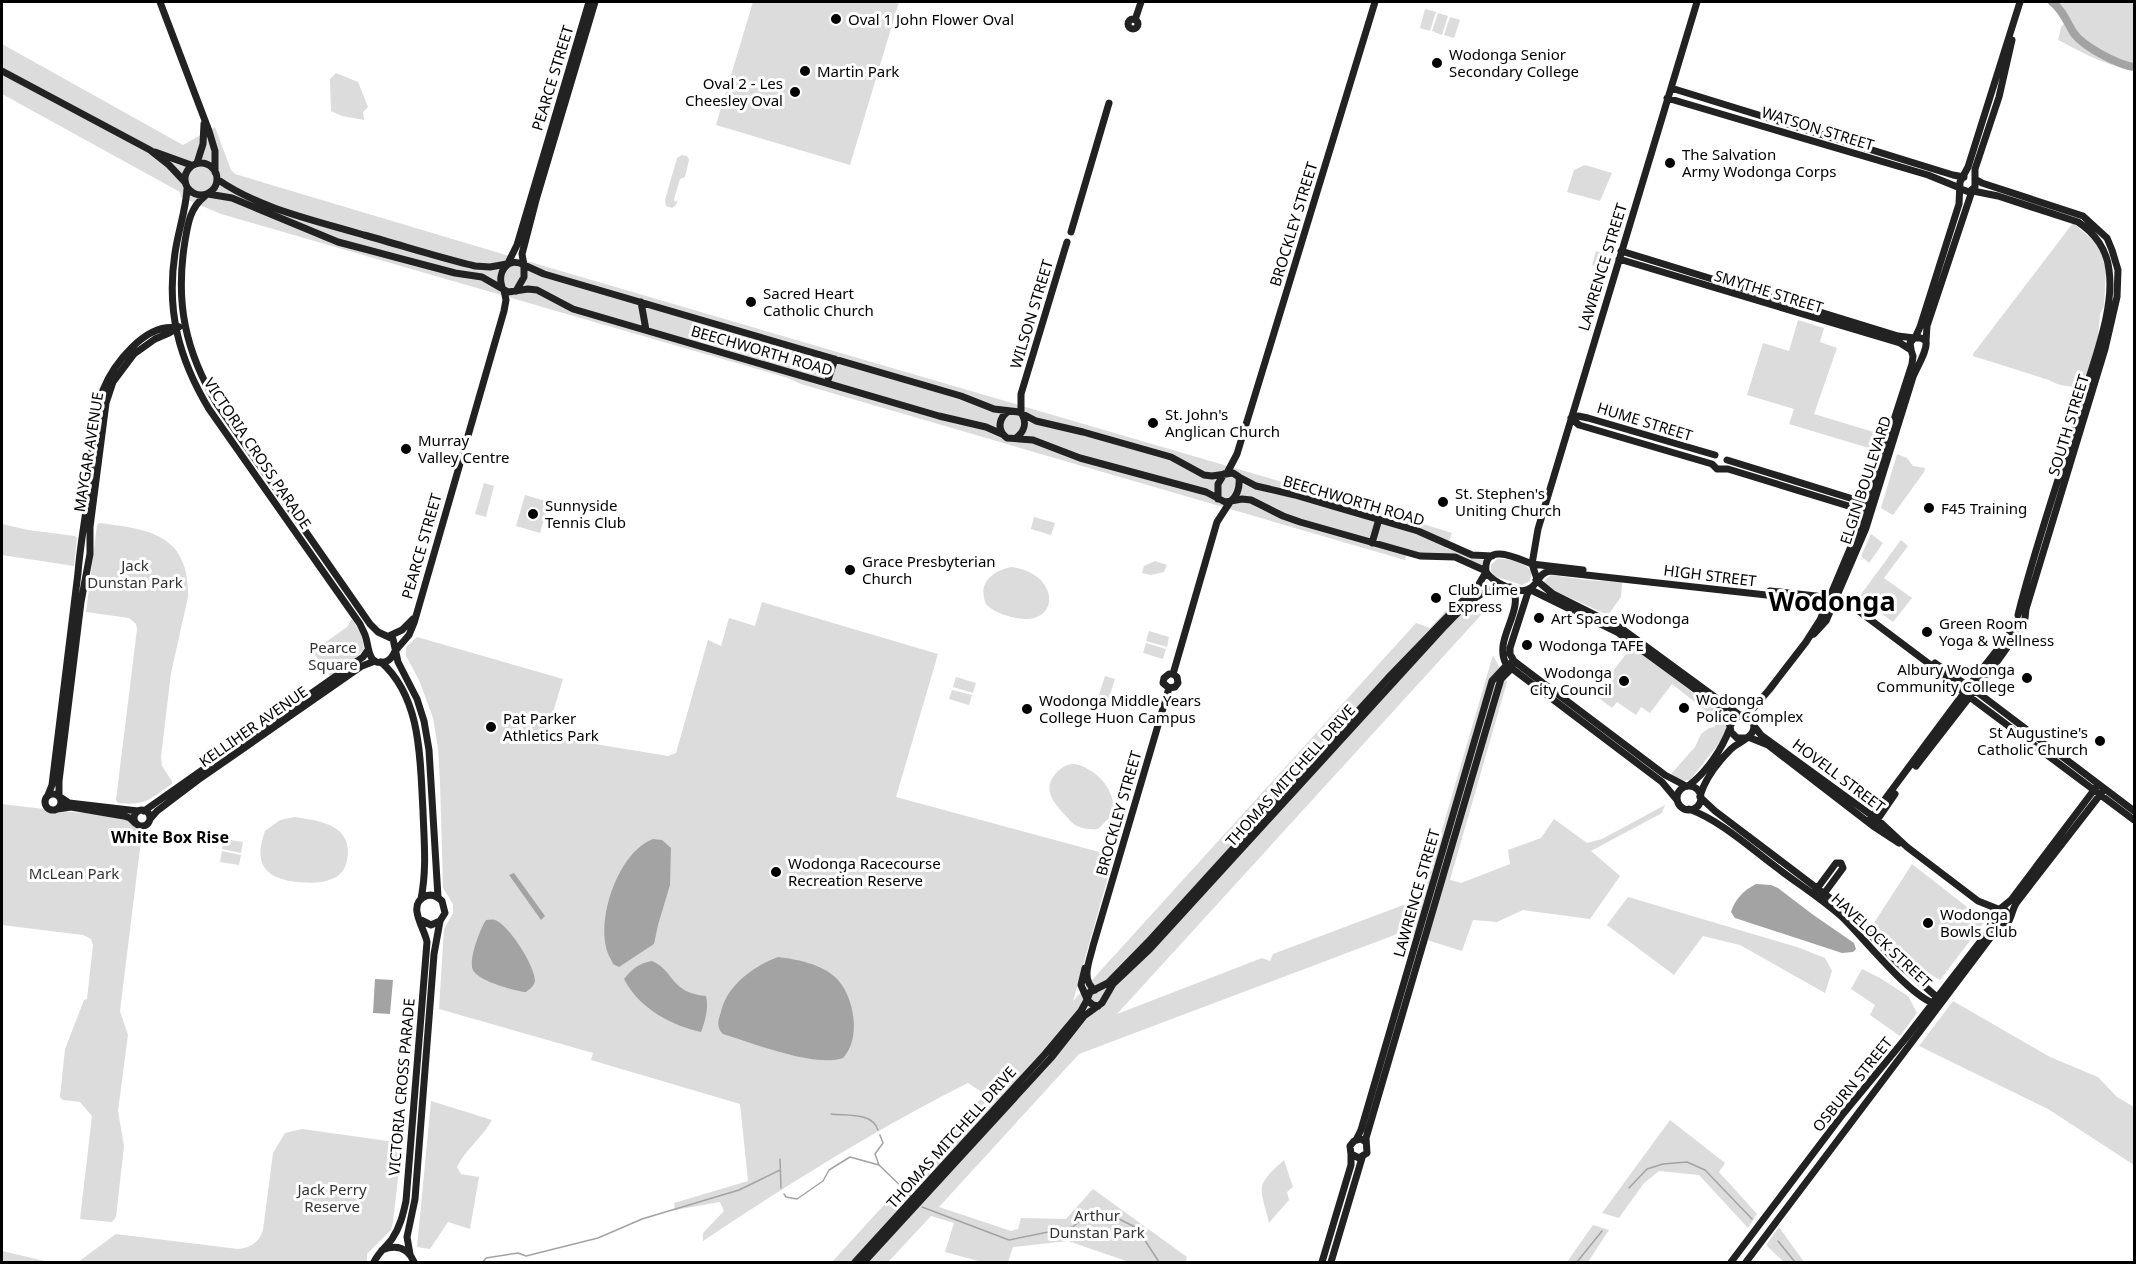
<svg xmlns="http://www.w3.org/2000/svg" width="2136" height="1264" viewBox="0 0 2136 1264" font-family="'Noto Sans',sans-serif">
	<rect width="100%" height="100%" fill="#fff"/>
	<path fill="#dcdcdc" d="M753 2H899L850 165 716 125Z
		M2052 2H2134V67C2108 69 2081 51 2058 40L2061 27 2067 21 2057 5Z
		M1425 9 1436 12 1430 31 1420 28Z
		M1438 13 1448 16 1442 35 1432 31Z
		M1450 17 1460 20 1454 38 1444 35Z
		M2 44 183 145 215 127 231 170 235 174 506 255 1388 513 1452 533 1446 548 1472 558 1484 560 1481 566 1466 559 1407 551 1405 560 801 384 788 378 221 214 181 197 180 192 2 94Z
		M336 73 358 82 368 107 363 112 364 120 342 116 331 111 330 79Z
		M682 155 687 156 689 160 685 177 680 179 674 199 675 202 678 200 676 205 672 208 666 206 665 200 677 158Z
		M1585 165 1612 173 1600 201 1567 192 1574 170Z
		M2073 223 2094 241 2100 251 2106 269 2104 306 2100 314 2098 337 2084 385C2075 389 2056 385 2049 380L1973 356V354Z
		M1596 251 1609 255 1615 251 1607 274 1604 269 1592 265Z
		M1798 320 1824 328 1820 342 1837 348 1814 414 1877 433 1872 449 1789 424 1794 409 1747 395 1763 343 1789 351Z
		M1897 454 1907 458 1913 466 1925 468 1924 472 1893 515 1881 508Z
		M484 483 494 486 486 517 475 514Z
		M525 495 549 502 540 533 516 526Z
		M1034 517 1055 523 1051 535 1031 529Z
		M99 523C148 529 190 534 188 597L171 673 161 757 162 766 172 781V784C150 799 146 806 118 803L116 800 137 629 136 624 129 618 86 612 97 525Z
		M2 524 28 530 75 536 77 538 74 566 2 555Z
		M1871 534 1883 543 1869 563 1861 556Z
		M1901 540 1908 546 1884 578 1912 598 1893 622 1859 597Z
		M1497 559C1508 558 1526 563 1532 572L1530 581 1522 585 1494 576 1491 571V565Z
		M1155 561 1167 565 1164 572 1151 575 1142 573 1144 566Z
		M1011 567C1062 573 1062 630 1011 617 1001 614 993 611 986 604 977 584 992 571 1011 567Z
		M1551 575 1587 580 1622 582 1621 597 1608 615 1550 589 1545 585 1544 581Z
		M762 602 938 654 896 797 1114 856 1073 1001 1416 623 1430 628 1454 602 1482 614 1117 1014 1262 958 1270 961 1273 954 1422 898 1493 655 1507 682 1450 880 1461 883 1510 864 1508 850 1541 838 1554 819 1587 843 1602 839 1665 805 1662 813 1591 851 1620 876 1590 919 1523 910 1497 922 1473 920 1462 951 1411 935 1413 928 1079 1054 939 1207 1011 1231 1018 1229 1021 1218 1066 1219 1093 1189 1187 1257 1186 1262H1129L1068 1241 1013 1247 1008 1262H982L945 1252 954 1223 931 1216 888 1262H832L985 1094 968 1083C878 1128 790 1183 703 1241V1233L724 1211 720 1202 675 1210 674 1203 748 1181 740 1104 591 1060 593 1053 439 1009 444 929 453 913V904L443 888 440 782 438 748 433 718 419 680 406 656V647L417 637 563 679 546 736 668 756 676 753 708 640 721 646 729 618 755 626Z
		M352 619 362 636 364 649 355 659 330 676 315 655 316 649 347 627Z
		M1149 631 1169 637 1167 647 1146 641Z
		M1620 638 1723 715 1727 726 1721 741 1690 780 1682 781 1671 774 1695 747 1701 734 1709 728 1715 727 1713 714 1704 715 1702 713 1705 710 1672 684 1650 713 1641 707 1636 715 1617 702 1612 708 1595 695 1626 654 1612 644Z
		M1146 643 1166 649 1163 659 1143 653Z
		M1105 676 1115 679 1109 698 1099 695Z
		M956 677 976 683 973 693 953 687Z
		M952 690 972 695 969 705 949 699Z
		M1075 764C1097 769 1117 791 1113 814L1098 829C1091 830 1082 829 1075 825 1072 823 1068 818 1065 815 1052 801 1041 788 1058 771 1064 766 1067 764 1075 764Z
		M2 804 44 809 55 813 62 811C78 813 116 814 129 821 138 825 140 833 141 841L120 1011 128 1035 118 1111 124 1146 116 1217 112 1222 80 1219 92 1116 80 1102 63 1100 60 1097 65 1049 84 1000 87 999 93 945 91 939 83 935 2 925Z
		M295 817C320 821 354 825 347 860 346 868 341 875 334 878 322 884 310 883 297 882 265 878 253 864 265 831L280 820Z
		M224 839 243 842 241 853 222 849Z
		M222 851 241 855 239 865 220 862Z
		M1912 864 1985 921 1940 980 1905 959 1872 926Z
		M1628 897 1797 947 1825 958 1832 971 1825 993 1740 945 1703 936 1674 975 1607 925Z
		M1862 969 1880 978 1908 996 1917 1013 1900 1036 1870 1015 1875 1005 1851 989Z
		M1953 1001 2050 1057 2098 1077 2117 1097 2134 1107V1165L2048 1109 1919 1046Z
		M431 1101 492 1120C482 1138 466 1149 457 1167L461 1174 479 1177 470 1229 448 1222 430 1249 417 1247Z
		M1670 1120 1725 1163 1719 1172 1757 1214 1748 1228 1699 1175 1659 1171 1644 1183 1619 1218 1602 1213Z
		M302 1129 402 1143 393 1222 391 1230 367 1254V1262H78L116 1234 238 1249C251 1248 259 1242 263 1230L273 1153 285 1133Z
		M1284 1160 1293 1187 1287 1192 1289 1200 1269 1223C1260 1185 1254 1187 1284 1160Z
		M1593 1225 1609 1230 1588 1262H1567Z
		M1779 1227 1804 1262H1784L1766 1245Z
		M2 1251 49 1262H2Z"/>
	<path fill="#a3a3a3" d="M653 839 662 840 671 848 670 885 658 925 654 944 619 967 613 964C611 959 607 953 606 947 598 914 619 852 653 839Z
		M514 873 545 916 541 920 509 875Z
		M1756 884 1771 885 1778 888 1812 914 1854 943 1856 949 1853 952 1842 953 1735 918 1731 912C1735 899 1744 890 1756 884Z
		M486 920C489 920 492 919 495 920 509 925 535 966 535 981 534 986 530 989 526 992 515 991 478 981 473 970 468 961 480 929 486 920Z
		M778 957C796 959 821 964 835 977 854 994 862 1038 843 1058 816 1068 752 1043 723 1034 716 1027 718 1021 721 1012 727 985 754 966 778 957Z
		M652 961C675 971 670 993 706 996 709 1008 705 1021 701 1032 670 1025 639 1008 624 979 632 969 639 963 652 961Z
		M375 979 393 980 390 1014 373 1013Z"/>
	<g fill="none" stroke-linecap="round" stroke-linejoin="round">
		<path stroke="#a3a3a3" stroke-width="1.5" d="M831 1114C847 1116 872 1112 878 1130
			M880 1135 883 1143 875 1154 879 1165 911 1196
			M780 1159 781 1188
			M1629 1188 1647 1169 1663 1164 1687 1162 1705 1170 1752 1219
			M784 1194 786 1197 797 1199 823 1181 829 1170 850 1157 879 1165
			M922 1207 1009 1240 1073 1227 1090 1211 1117 1218 1137 1228 1159 1262
			M1778 1241 1795 1262
			M483 1262 486 1258 518 1253 526 1256 598 1238 642 1219 739 1190 780 1170
			M1577 1262 1602 1231"/>
		<path stroke="#a3a3a3" stroke-width="8" d="M2052 2C2062 9 2067 22 2073 32 2082 46 2118 65 2134 67"/>
		<path stroke="#222" stroke-width="7" d="M160 2 209 131 215 151V172
			M1128 24a5 5 0 1 1 10 0a5 5 0 1 1-10 0Z
			M1135 20 1141 2
			M2 71 150 150 169 165 185 182
			M1671 88 1953 175 1964 177
			M1667 98 1928 175 1960 188
			M155 152 191 165
			M185 179a16 16 0 1 1 32 0a16 16 0 1 1-32 0Z
			M197 163 203 144 204 124
			M217 179C260 209 314 220 364 235 401 245 437 257 475 266L490 267 507 264
			M1975 179 1982 183 2083 216 2107 238 2112 250 2118 270 2117 297 2105 349 2026 609 2025 618
			M187 189C186 210 178 231 175 253 166 311 179 359 209 409L360 624C362 629 365 633 366 638 369 648 368 666 385 662 391 660 393 656 395 651
			M1961 189 1969 192 1975 187V169L1999 97 2012 40
			M1973 191 1998 196 2078 222C2095 233 2107 250 2109 270 2114 303 2099 346 2089 378 2067 457 2038 535 2018 615
			M208 194 232 198 338 242 455 273 482 277 508 292 528 289 537 290 573 309 939 416 986 427 1002 434
			M205 196C190 208 188 223 185 241 175 302 185 351 217 404L370 624 378 632 393 639 398 662 417 699 424 721 429 750 438 897
			M1071 232 1109 103
			M1621 251 1898 336 1914 338
			M1619 259 1900 343 1911 350
			M508 263 517 245 589 2
			M524 265 544 274 961 396 994 409 1019 412 1036 421 1083 432 1171 457 1204 475 1212 476 1233 473 1239 477C1240 487 1238 495 1231 501
			M524 265 522 254 536 200 595 2
			M502 287C497 272 508 256 524 265V277L516 291
			M641 302 646 330
			M1915 338 1920 327 1959 204 1960 182 1968 167 2020 2
			M1926 341 1927 326 1972 191
			M827 383 835 359
			M1009 411C999 417 996 430 1007 438L1033 440 1080 458 1206 492 1225 502 1242 499 1251 500 1283 516 1300 522 1420 556 1455 557 1486 571
			M1021 413V394L1067 242
			M1571 418 1579 425 1712 464 1717 469H1728L1865 511 1869 510
			M1571 418 1578 416 1588 418 1715 455
			M1016 438C1024 432 1027 423 1022 414
			M1727 460 1853 499 1863 501 1869 497
			M1227 473 1237 454 1375 2
			M1239 477 1256 486 1295 495 1418 531 1472 555 1492 556
			M1218 499V484L1224 474
			M1372 543 1379 519
			M1532 564 1583 570
			M1532 564 1538 529 1697 2
			M1537 579 1532 564C1517 558 1483 541 1486 572 1493 582 1517 595 1529 589 1539 584 1538 573 1550 571L1839 603 1852 606 1928 663 1959 689 2134 820
			M1536 580 1553 594 1621 628 1741 716
			M1513 588C1524 613 1493 639 1506 664L1662 782 1677 800
			M1529 589 1510 648V654L1514 661 1665 775 1686 786
			M1529 589 1617 632 1722 709 1726 715 1730 726
			M1770 591 1843 599 1859 605 1869 612
			M1814 634 1826 621 1866 528 1913 377C1917 367 1928 350 1926 341L1921 338H1914L1910 343 1911 349
			M389 636 402 630 413 619
			M396 650 409 635 414 623 504 311 506 300 504 290
			M381 662C422 698 420 761 423 811 424 841 427 869 421 899
			M1935 663 1981 695 2134 811
			M1173 674 1217 522 1230 502
			M1169 688 1163 683 1164 678 1169 674H1173
			M1169 688 1175 687 1178 683 1177 677 1173 674
			M1742 715 1750 712 1769 690 1806 642 1820 620 1860 525 1912 364 1913 356 1911 350
			M1754 726 1761 735 1878 820 1907 847 1978 901 1998 909
			M1748 737 1768 745 1873 826 1899 843
			M1916 766 1999 659 2021 628
			M1688 786C1707 772 1722 749 1730 728
			M1677 798a12 12 0 1 1 24 0a12 12 0 1 1-24 0Z
			M45 802a8 8 0 1 1 16 0a8 8 0 1 1-16 0Z
			M48 795 52 785 78 573C80 546 85 521 88 495 91 464 93 419 103 390 113 365 145 323 176 328
			M59 796V781L81 602 90 554V527L106 403 113 382 134 354 155 339 169 333 179 327
			M1700 796C1705 779 1719 761 1731 749 1737 743 1750 739 1753 731 1757 720 1746 714 1736 717L1730 726 1731 732 1737 738H1746
			M60 797 69 803 138 811
			M1700 797 1715 811 1847 911 1898 963 1939 999
			M57 809 71 807 124 816 130 818 135 823
			M1689 809C1721 821 1749 847 1776 867 1798 884 1822 899 1842 917 1863 937 1911 998 1936 1004
			M134 818a8 8 0 1 1 16 0a8 8 0 1 1-16 0Z
			M144 811 363 657 368 650
			M150 819 157 811 198 780 362 666 375 661
			M1868 822 1972 682 2012 631 2015 622
			M1873 826 1895 794
			M1816 890 1836 863H1841L1843 868 1823 895
			M2000 909 2011 900 2097 786
			M1999 927C2012 927 2010 912 2017 902L2103 791
			M1085 968 1081 985 1087 999
			M1095 990C1080 980 1090 960 1093 946L1169 688
			M1098 1006 1093 1005 1087 1000 1090 992 1108 983 1148 942 1388 678 1479 584 1486 572
			M1356 1140 1361 1130 1492 681 1505 667 1514 661
			M1366 1142 1361 1139 1354 1141 1350 1146 1351 1154 1359 1158 1367 1153 1366 1138 1495 699 1501 679 1511 669 1514 661
			M382 1250C397 1244 408 1248 414 1262
			M410 1254 407 1237 415 1199 434 954 440 921
			M374 1262C378 1253 386 1247 392 1239 400 1227 403 1215 406 1201L427 942C425 929 407 906 424 897 431 893 437 896 442 901L445 913 440 921 431 925 419 919
			M855 1262 1045 1054 1081 1011 1087 1000
			M864 1262 1051 1058 1084 1016 1102 1003 1113 984 1150 949 1444 627C1461 609 1482 585 1510 587
			M1322 1262 1351 1165V1154
			M1331 1262 1362 1158
			M1731 1262 1843 1114 1905 1039 1987 933C1993 923 1991 908 2005 910L2010 916
			M1746 1262 1991 937 2001 927"/>
	</g>
	<g fill="#000" stroke="#fff" stroke-width="2">
		<circle cx="836" cy="19" r="6"/>
		<circle cx="1437" cy="63" r="6"/>
		<circle cx="805" cy="71" r="6"/>
		<circle cx="795" cy="92" r="6"/>
		<circle cx="1670" cy="163" r="6"/>
		<circle cx="751" cy="302" r="6"/>
		<circle cx="1153" cy="423" r="6"/>
		<circle cx="406" cy="449" r="6"/>
		<circle cx="1443" cy="502" r="6"/>
		<circle cx="1929" cy="508" r="6"/>
		<circle cx="533" cy="514" r="6"/>
		<circle cx="850" cy="570" r="6"/>
		<circle cx="1436" cy="598" r="6"/>
		<circle cx="1539" cy="618" r="6"/>
		<circle cx="1927" cy="632" r="6"/>
		<circle cx="1527" cy="645" r="6"/>
		<circle cx="2027" cy="678" r="6"/>
		<circle cx="1624" cy="681" r="6"/>
		<circle cx="1684" cy="708" r="6"/>
		<circle cx="1027" cy="709" r="6"/>
		<circle cx="491" cy="727" r="6"/>
		<circle cx="2100" cy="741" r="6"/>
		<circle cx="776" cy="872" r="6"/>
		<circle cx="1928" cy="923" r="6"/>
	</g>
	<g text-anchor="middle" dominant-baseline="central" stroke-width="6" stroke-linejoin="round" paint-order="stroke">
		<g font-size="15" fill="#000" stroke="#fff" text-anchor="start">
			<text x="848" y="19">Oval 1 John Flower Oval</text>
			<text x="1449" y="54">Wodonga Senior<tspan x="1449" dy="17">Secondary College</tspan></text>
			<text x="817" y="71">Martin Park</text>
			<text x="783" y="83" text-anchor="end">Oval 2 - Les<tspan x="783" dy="17">Cheesley Oval</tspan></text>
			<text x="1682" y="154">The Salvation<tspan x="1682" dy="17">Army Wodonga Corps</tspan></text>
			<text x="763" y="293">Sacred Heart<tspan x="763" dy="17">Catholic Church</tspan></text>
			<text x="1165" y="414">St. John's<tspan x="1165" dy="17">Anglican Church</tspan></text>
			<text x="418" y="440">Murray<tspan x="418" dy="17">Valley Centre</tspan></text>
			<text x="1455" y="493">St. Stephen's<tspan x="1455" dy="17">Uniting Church</tspan></text>
			<text x="545" y="505">Sunnyside<tspan x="545" dy="17">Tennis Club</tspan></text>
			<text x="1941" y="508">F45 Training</text>
			<text x="862" y="561">Grace Presbyterian<tspan x="862" dy="17">Church</tspan></text>
			<text x="1448" y="589">Club Lime<tspan x="1448" dy="17">Express</tspan></text>
			<text x="1551" y="618">Art Space Wodonga</text>
			<text x="1939" y="623">Green Room<tspan x="1939" dy="17">Yoga &amp; Wellness</tspan></text>
			<text x="1539" y="645">Wodonga TAFE</text>
			<text x="2015" y="669" text-anchor="end">Albury Wodonga<tspan x="2015" dy="17">Community College</tspan></text>
			<text x="1612" y="672" text-anchor="end">Wodonga<tspan x="1612" dy="17">City Council</tspan></text>
			<text x="1696" y="699">Wodonga<tspan x="1696" dy="17">Police Complex</tspan></text>
			<text x="1039" y="700">Wodonga Middle Years<tspan x="1039" dy="17">College Huon Campus</tspan></text>
			<text x="503" y="718">Pat Parker<tspan x="503" dy="17">Athletics Park</tspan></text>
			<text x="2088" y="732" text-anchor="end">St Augustine's<tspan x="2088" dy="17">Catholic Church</tspan></text>
			<text x="788" y="863">Wodonga Racecourse<tspan x="788" dy="17">Recreation Reserve</tspan></text>
			<text x="1940" y="914">Wodonga<tspan x="1940" dy="17">Bowls Club</tspan></text>
		</g>
		<g font-size="15" fill="#000" stroke="#fff">
			<text transform="translate(552 78) rotate(-73)">PEARCE STREET</text>
			<text transform="translate(1818 128) rotate(17)">WATSON STREET</text>
			<text transform="translate(1293 224) rotate(-73)">BROCKLEY STREET</text>
			<text transform="translate(1602 267) rotate(-73)">LAWRENCE STREET</text>
			<text transform="translate(1769 291) rotate(17)">SMYTHE STREET</text>
			<text transform="translate(1031 314) rotate(-73)">WILSON STREET</text>
			<text transform="translate(762 350) rotate(16)">BEECHWORTH ROAD</text>
			<text transform="translate(1645 421) rotate(17)">HUME STREET</text>
			<text transform="translate(2068 425) rotate(-73)">SOUTH STREET</text>
			<text transform="translate(88 452) rotate(-81)">MAYGAR AVENUE</text>
			<text transform="translate(258 453) rotate(56)">VICTORIA CROSS PARADE</text>
			<text transform="translate(1865 480) rotate(-72)">ELGIN BOULEVARD</text>
			<text transform="translate(1354 500) rotate(16)">BEECHWORTH ROAD</text>
			<text transform="translate(421 546) rotate(-74)">PEARCE STREET</text>
			<text transform="translate(1710 575) rotate(7)">HIGH STREET</text>
			<text transform="translate(253 726) rotate(-35)">KELLIHER AVENUE</text>
			<text transform="translate(1290 775) rotate(-48)">THOMAS MITCHELL DRIVE</text>
			<text transform="translate(1839 775) rotate(37)">HOVELL STREET</text>
			<text transform="translate(1118 813) rotate(-74)">BROCKLEY STREET</text>
			<text transform="translate(1416 893) rotate(-74)">LAWRENCE STREET</text>
			<text transform="translate(1882 940) rotate(43)">HAVELOCK STREET</text>
			<text transform="translate(1852 1084) rotate(-51)">OSBURN STREET</text>
			<text transform="translate(401 1087) rotate(-85)">VICTORIA CROSS PARADE</text>
			<text transform="translate(951 1137) rotate(-48)">THOMAS MITCHELL DRIVE</text>
		</g>
		<g font-size="15" fill="#333" stroke="#fff">
			<text x="135" y="565">Jack<tspan x="135" dy="17">Dunstan Park</tspan></text>
			<text x="333" y="647">Pearce<tspan x="333" dy="17">Square</tspan></text>
			<text x="74" y="873">McLean Park</text>
			<text x="332" y="1189">Jack Perry<tspan x="332" dy="17">Reserve</tspan></text>
			<text x="1097" y="1215">Arthur<tspan x="1097" dy="17">Dunstan Park</tspan></text>
		</g>
		<g font-size="16" font-weight="bold" fill="#000" stroke="#fff">
			<text x="170" y="837">White Box Rise</text>
		</g>
		<g font-size="27" font-weight="bold" fill="#000" stroke="#fff">
			<text x="1832" y="600">Wodonga</text>
		</g>
	</g>
	<rect width="2136" height="1264" fill="none" stroke="#000000" stroke-width="6"/>
</svg>
